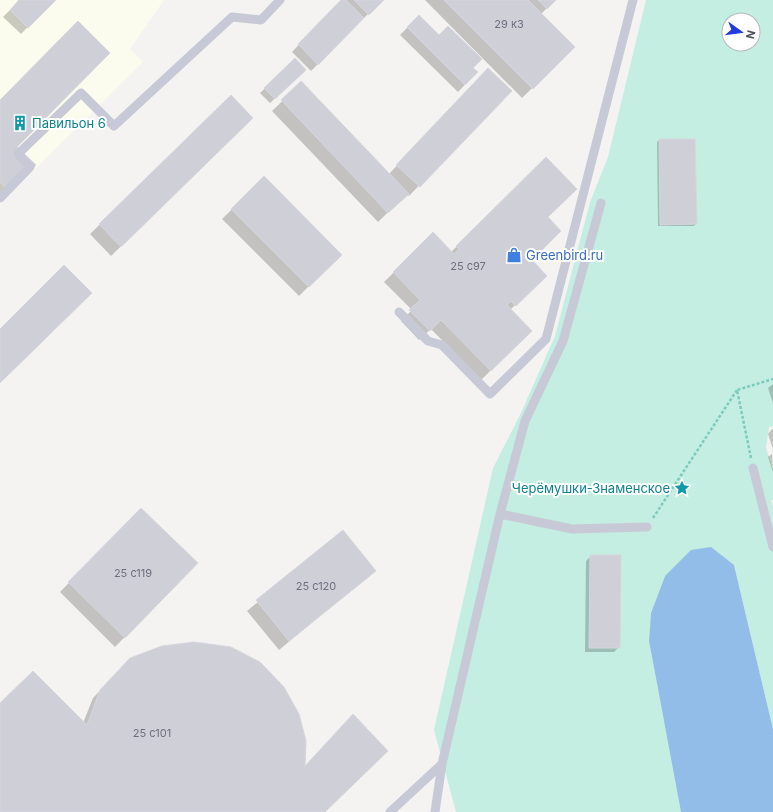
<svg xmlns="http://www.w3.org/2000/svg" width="773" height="812" viewBox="0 0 773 812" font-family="Inter,sans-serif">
	<rect width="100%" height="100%" fill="#f4f3f2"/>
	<path fill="#fcfcee" d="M0 0H164L130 49 143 62 0 204Z"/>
	<path fill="#c4eee1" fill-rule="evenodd" d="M646 0H773V426L769 427 766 448 773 469V500H771L773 506V729L734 565 665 576 651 613 649 641 681 812H456L434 730 493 468 520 415 555 336 590 202 608 157ZM729 20H753V44H729Z"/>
	<path fill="#93bde9" d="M711 547 734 565 773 729V812H681L649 641 651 613 665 576 691 550Z"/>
	<path fill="#0003" d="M20 0H54L21 34 3 17Z
		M341 0H382L311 71 292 52Z
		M425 0H555L541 14 574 47 522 98Z
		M419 16 477 72 458 92 400 35Z
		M295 60 305 70 270 103 260 93Z
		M479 79 510 91 409 196 407 194 378 222 272 111 301 83 389 174Z
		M231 97 252 118 111 256 90 234Z
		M0 101 16 147 34 165 0 200Z
		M659 140 696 224 694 226H658L657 142Z
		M546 159V217L530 261 545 276 510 310 531 331 481 380 431 329 419 340 401 321 412 310 384 282 433 234 451 252Z
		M264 178 340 255 299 296 222 219Z
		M773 384V403L768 388Z
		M772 429H773V449L768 434Z
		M773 453 772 454 773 472 768 457Z
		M141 509 196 564 115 647 60 592Z
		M343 532 374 571 279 650 247 611Z
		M591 556 619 647 614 652H585L586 561Z
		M123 666 324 812H0V704L83 723 93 698Z"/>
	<path fill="#cfd0d7" stroke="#d6d6dd" d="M19 0H56L28 28 10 10Z
		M341 0H346L364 18 318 65 298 44Z
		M354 0H384L369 15Z
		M444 0H528L575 47 533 89Z
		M538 0H556L547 9Z
		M419 15 439 35 448 26 482 59 473 68 478 72 465 85 407 27Z
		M78 21 110 53 17 147 36 165 9 192 0 182V100Z
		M295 58 306 70 275 99 264 88Z
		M488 68 512 91 420 187 396 165Z
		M301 81 409 194 388 213 281 100Z
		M231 95 253 118 121 247 99 224Z
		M659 139H695L697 224 660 225Z
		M546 157 577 189 548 217 561 231 532 260 547 276 516 306 511 301 507 305 532 331 491 371 441 320 430 331 409 310 420 300 393 272 433 232 454 254 459 249 456 246Z
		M264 176 342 255 309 287 231 209Z
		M64 265 92 293 0 383V329Z
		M141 508 198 563 125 638 68 582Z
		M343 530 376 571 289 641 256 600Z
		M590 555H621L620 648H589Z
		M194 642 231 647 260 662 284 687 299 714 306 741 305 766 353 714 388 751 325 812H0V703L33 671 87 725 100 690 130 658 162 646Z"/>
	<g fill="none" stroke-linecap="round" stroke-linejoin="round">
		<path stroke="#7dcbbc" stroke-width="2.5" stroke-dasharray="3 2" stroke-linecap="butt" d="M751 458 737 390 773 379
			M653 518 737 390"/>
		<path stroke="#c7cad6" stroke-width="9" d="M0 198 30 167 18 154 81 93 114 126 232 17 261 20 280 0
			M399 312 428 341 442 345 490 394 546 339 633 0
			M753 468 773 547
			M500 514 572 529 647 527
			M390 812 442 764 500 514 525 421 563 341 601 203
			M435 812 442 764"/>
	</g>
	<defs>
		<g id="building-bare" transform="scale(1.2)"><path d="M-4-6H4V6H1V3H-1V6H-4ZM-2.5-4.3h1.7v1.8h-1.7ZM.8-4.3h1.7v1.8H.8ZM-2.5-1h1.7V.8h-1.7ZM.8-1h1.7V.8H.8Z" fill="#0f9aa8" stroke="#fff" stroke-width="2.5" paint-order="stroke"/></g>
		<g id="shop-bare" transform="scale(1.2)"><path d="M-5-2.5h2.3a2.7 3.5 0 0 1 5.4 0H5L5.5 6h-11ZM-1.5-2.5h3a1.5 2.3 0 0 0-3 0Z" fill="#3f7fe0" stroke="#fff" stroke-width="2.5" paint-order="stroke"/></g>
		<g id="sight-bare" transform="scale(1.2)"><path d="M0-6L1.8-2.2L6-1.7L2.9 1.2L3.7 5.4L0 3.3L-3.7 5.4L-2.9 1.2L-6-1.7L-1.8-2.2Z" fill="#0f9aa8" stroke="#fff" stroke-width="2.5" paint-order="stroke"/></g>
	</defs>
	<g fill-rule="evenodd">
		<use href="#building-bare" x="20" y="123"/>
		<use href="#shop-bare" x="514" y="255"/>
		<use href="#sight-bare" x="682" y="488"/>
	</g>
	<g text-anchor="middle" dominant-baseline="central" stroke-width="4" stroke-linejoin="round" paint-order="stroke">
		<g font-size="11" fill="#6b6f7d">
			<text x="509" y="24">29 к3</text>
			<text x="468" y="266">25 с97</text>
			<text x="133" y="573">25 с119</text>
			<text x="316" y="586">25 с120</text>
			<text x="152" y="733">25 с101</text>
		</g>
		<g font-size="13" fill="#0d838f" stroke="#fff" text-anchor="start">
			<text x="32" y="123">Павильон 6</text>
			<text x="670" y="488" text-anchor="end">Черёмушки-Знаменское</text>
		</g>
		<g font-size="13" fill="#366cbe" stroke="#fff" text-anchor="start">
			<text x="526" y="255">Greenbird.ru</text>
		</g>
	</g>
	<g transform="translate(741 32) rotate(104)"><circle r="19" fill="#ffffff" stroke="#b7b9bf"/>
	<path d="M0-3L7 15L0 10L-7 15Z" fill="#233cde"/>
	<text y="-6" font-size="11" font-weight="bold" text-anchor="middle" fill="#4a4f5f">N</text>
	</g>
</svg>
